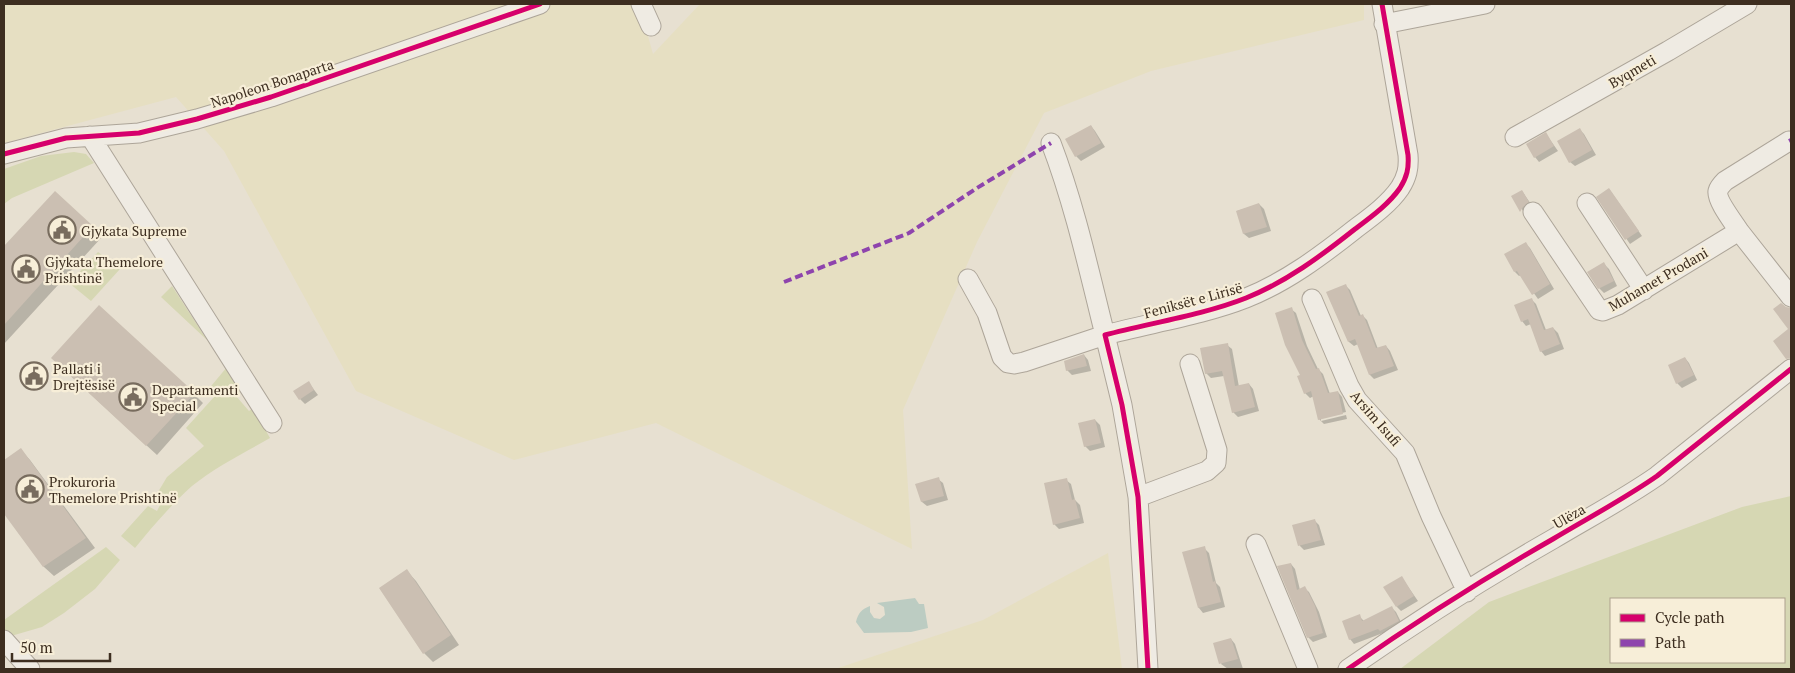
<svg xmlns="http://www.w3.org/2000/svg" width="1795" height="673" viewBox="0 0 1795 673" font-family="'PT Serif',serif">
	<rect width="100%" height="100%" fill="#e7e0d1"/>
	<path fill="#e6dfc2" d="M4 4H639L653 54 700 4H1364V20L1151 71 1044 113 977 242 903 410 912 549 656 423 514 460 356 391 224 151 176 97 4 143Z
		M1108 553 1122 669H835L983 620Z"/>
	<path fill="#d6d7b3" fill-rule="evenodd" d="M74 152 86 154 94 163 12 198 4 204V169L41 156Z
		M98 252 120 269 91 301 69 283Z
		M172 286 207 340 161 297Z
		M227 367 241 390 236 396 249 411 253 408 270 438C244 453 215 467 192 486 171 505 153 526 135 548L121 536 148 506 157 511 161 503 155 497 167 477 204 446 186 428 214 397 207 391Z
		M1791 496V669H1400L1489 602 1742 507ZM1784 599V662H1611V599Z
		M106 547 120 560 95 589 64 613 42 627 11 636 4 628V620Z"/>
	<path fill="#bcccc2" d="M915 598 919 604H924L928 628 911 632 864 633 856 622C858 613 862 609 870 606V612L874 618 880 619 885 615 884 607 877 603Z"/>
	<path fill="#0003" d="M1091 126 1095 131 1105 147 1081 161 1076 156Z
		M1580 130 1584 134 1596 155 1575 166 1570 162Z
		M1546 134 1558 151 1539 162 1535 157Z
		M1609 189 1642 236 1630 244 1598 197Z
		M1522 191 1533 207 1526 215 1513 197Z
		M55 193 102 237 4 344V248Z
		M1259 204 1264 209 1271 231 1249 238 1244 234 1237 211Z
		M1525 243 1530 248 1554 289 1538 299 1521 275 1519 276 1515 272Z
		M1604 264 1609 269 1617 286 1604 293 1599 288Z
		M1346 286 1350 290 1361 316 1362 315 1367 320 1378 349 1386 346 1390 351 1398 370 1374 379 1370 375 1358 344 1354 346 1349 342Z
		M1532 300 1536 304 1546 330 1553 328 1558 333 1564 349 1545 356 1541 351 1531 324 1526 326 1522 321Z
		M1291 309 1296 313 1307 346 1318 369 1323 374 1330 394 1338 392 1342 397 1346 412 1321 418V421L1346 415 1347 419 1324 424 1319 419 1314 396 1310 398 1305 393Z
		M1227 345 1232 349 1239 387 1249 384 1253 389 1259 411 1238 417 1233 412 1224 376 1211 378 1206 373Z
		M1084 355 1088 360 1091 371 1072 375 1067 370Z
		M1685 358 1689 363 1697 380 1682 388 1677 383Z
		M62 368 194 394 203 403 157 455Z
		M309 383 318 395 305 404 300 399Z
		M1095 420 1100 425 1105 447 1090 451 1085 446Z
		M21 450 30 460 95 548 54 576 44 567 4 512V462Z
		M938 479 943 483 948 500 927 506 922 502 917 485Z
		M1066 480 1071 484 1075 500 1080 505 1084 523 1059 529 1054 524Z
		M1314 520 1319 525 1325 545 1304 550 1300 546 1294 526Z
		M1204 548 1209 553 1216 583 1220 587 1225 607 1203 613 1199 608 1183 553Z
		M1291 564 1295 569 1300 590 1304 588 1309 592 1319 612 1327 637 1313 642 1308 637 1279 567Z
		M407 571 416 581 459 645 433 662 424 653Z
		M1402 578 1418 601 1401 611 1397 607Z
		M1392 608 1396 612 1403 626 1385 635 1383 633 1354 644 1350 639 1359 616 1364 621Z
		M1231 639 1235 644 1243 669H1228L1221 664Z"/>
	<path fill="#cbbfb2" d="M1091 125 1101 143 1075 157 1065 139Z
		M1580 128 1592 150 1569 163 1557 141Z
		M1546 132 1554 146 1534 158 1526 144Z
		M1609 188 1639 231 1625 240 1596 197Z
		M1522 190 1529 202 1523 207 1520 212 1511 196Z
		M55 191 93 226 4 325V246Z
		M1259 203 1267 227 1243 234 1236 211Z
		M1526 242 1550 284 1532 295 1517 271 1514 272 1504 254Z
		M1604 262 1614 281 1598 289 1587 272Z
		M1346 284 1359 316 1363 314 1376 348 1386 345 1394 366 1369 375 1355 339 1348 342 1326 292Z
		M1532 298 1544 330 1553 327 1560 344 1540 352 1528 319 1521 322 1514 305Z
		M1781 303 1786 307 1791 308V358L1786 359 1773 341 1788 329 1773 309Z
		M99 305 195 393 146 446 51 358Z
		M1292 307 1302 340 1316 369 1319 368 1328 393 1338 391 1343 414 1318 420 1311 391 1304 394 1297 376 1300 375 1285 345 1275 313Z
		M1228 343 1235 386 1249 383 1255 407 1232 413 1222 371 1205 374 1200 348Z
		M1084 354 1087 366 1066 371 1064 361Z
		M1685 357 1694 375 1676 384 1668 365Z
		M309 381 314 390 299 400 293 391Z
		M1095 419 1101 443 1084 447 1078 423Z
		M21 448 86 538 43 567 4 514V460Z
		M939 477 944 496 921 502 915 484Z
		M1067 478 1072 500 1075 499 1080 518 1053 525 1044 483Z
		M1315 519 1321 540 1298 546 1292 525Z
		M1205 546 1213 582 1215 581 1221 602 1198 608 1182 552Z
		M1291 563 1297 590 1305 586 1315 606 1323 633 1307 638 1277 566Z
		M407 569 451 635 423 654 379 588Z
		M1402 576 1414 596 1396 607 1383 587Z
		M1392 606 1399 621 1380 631 1378 629 1349 640 1342 621 1360 614 1362 621Z
		M1231 638 1238 659 1219 664 1213 643Z"/>
	<g fill="none" stroke-linecap="round" stroke-linejoin="round">
		<g stroke="#ada599" stroke-width="21">
			<path id="minor" d="M641 4 651 26
				M1384 24 1485 4
				M90 136 272 423
				M1515 137 1668 51 1747 4
				M4 154 66 138 139 133 197 119 271 97 540 4
				M1587 203 1644 290
				M1533 212 1599 310 1603 311 1618 305 1739 231 1791 297
				M1739 231C1734 223 1716 200 1718 191 1719 187 1722 184 1725 181L1789 141
				M968 279 987 313 1002 357 1008 363 1014 364 1024 362 1105 335C1089 271 1075 206 1051 143
				M1312 299 1349 386 1357 400 1405 453 1431 516 1467 592
				M1138 497 1207 471 1216 463 1217 450 1190 364
				M1256 544 1308 669
				M4 640 30 669
				M1148 669 1138 497 1122 405 1105 335C1150 323 1203 315 1246 298 1286 282 1321 256 1355 229 1371 217 1389 204 1400 188 1407 177 1409 168 1408 155L1382 4
				M1348 669C1414 623 1483 579 1553 539 1588 518 1624 499 1657 476L1791 369"/>
		</g>
		<use href="#minor" stroke="#efebe3" stroke-width="19"/>
		<path stroke="#8e44ad" stroke-width="4" stroke-dasharray="8 4" stroke-linecap="butt" d="M1789 141 1791 140
			M784 282 909 233 977 188 1051 143"/>
		<g stroke="#f7eed8" stroke-width="8">
			<path id="cycleway" d="M4 154 66 138 139 133 197 119 271 97 540 4
				M1148 669 1138 497 1122 405 1105 335C1150 323 1203 315 1246 298 1286 282 1321 256 1355 229 1371 217 1389 204 1400 188 1407 177 1409 168 1408 155L1382 4
				M1348 669C1414 623 1483 579 1553 539 1588 518 1624 499 1657 476L1791 369"/>
		</g>
		<use href="#cycleway" stroke="#d6006c" stroke-width="5"/>
	</g>
	<defs>
		<g id="civic-ring" transform="scale(1.4375)"><circle r="9.5" fill="#f7eed8" stroke="#786c5e" stroke-width="1.5"/><path d="M-.6-6.5H3V-4.5H.6V-3L4-1V1h2V6H-6V1h2V-1L-.6-3ZM-1.2 2.5V6h2.4V2.5Z" fill="#786c5e"/></g>
	</defs>
	<g fill-rule="evenodd">
		<use href="#civic-ring" x="62" y="230"/>
		<use href="#civic-ring" x="26" y="269"/>
		<use href="#civic-ring" x="34" y="376"/>
		<use href="#civic-ring" x="133" y="397"/>
		<use href="#civic-ring" x="30" y="489"/>
	</g>
	<g text-anchor="middle" dominant-baseline="central" stroke-width="4.5" stroke-linejoin="round" paint-order="stroke">
		<g font-size="14" fill="#3d2e20" stroke="#f7eed8">
			<text transform="translate(1632 71) rotate(-30)">Byqmeti</text>
			<text transform="translate(272 83) rotate(-18)">Napoleon Bonaparta</text>
			<text transform="translate(1658 279) rotate(-30)">Muhamet Prodani</text>
			<text transform="translate(1193 300) rotate(-15)">Feniksët e Lirisë</text>
			<text transform="translate(1376 418) rotate(49)">Arsim Isufi</text>
			<text transform="translate(1569 516) rotate(-30)">Ulëza</text>
		</g>
		<g font-size="14" fill="#3d2e20" stroke="#f7eed8" text-anchor="start">
			<text x="81" y="230">Gjykata Supreme</text>
			<text x="45" y="261">Gjykata Themelore<tspan x="45" dy="16">Prishtinë</tspan></text>
			<text x="53" y="368">Pallati i<tspan x="53" dy="16">Drejtësisë</tspan></text>
			<text x="152" y="389">Departamenti<tspan x="152" dy="16">Special</tspan></text>
			<text x="49" y="481">Prokuroria<tspan x="49" dy="16">Themelore Prishtinë</tspan></text>
		</g>
	</g>
	<rect width="1795" height="673" fill="none" stroke="#3d2e20" stroke-width="10"/>
	<rect x="1610" y="598" width="175" height="65" fill="#f7eed8" stroke="#ada18e"/>
	<rect x="1620" y="614" width="25" height="8" fill="#d6006c" stroke="#ada18e"/>
	<text x="1655" y="623" font-size="15" fill="#3d2e20">Cycle path</text>
	<rect x="1620" y="639" width="25" height="8" fill="#8e44ad" stroke="#ada18e"/>
	<text x="1655" y="648" font-size="15" fill="#3d2e20">Path</text>
	<path d="M12 653v8h98v-8" fill="none" stroke="#3d2e20" stroke-width="2.5"/>
	<text x="20" y="653" font-size="15" fill="#3d2e20" stroke="#f7eed8" stroke-width="4" paint-order="stroke">50 m</text>
</svg>
